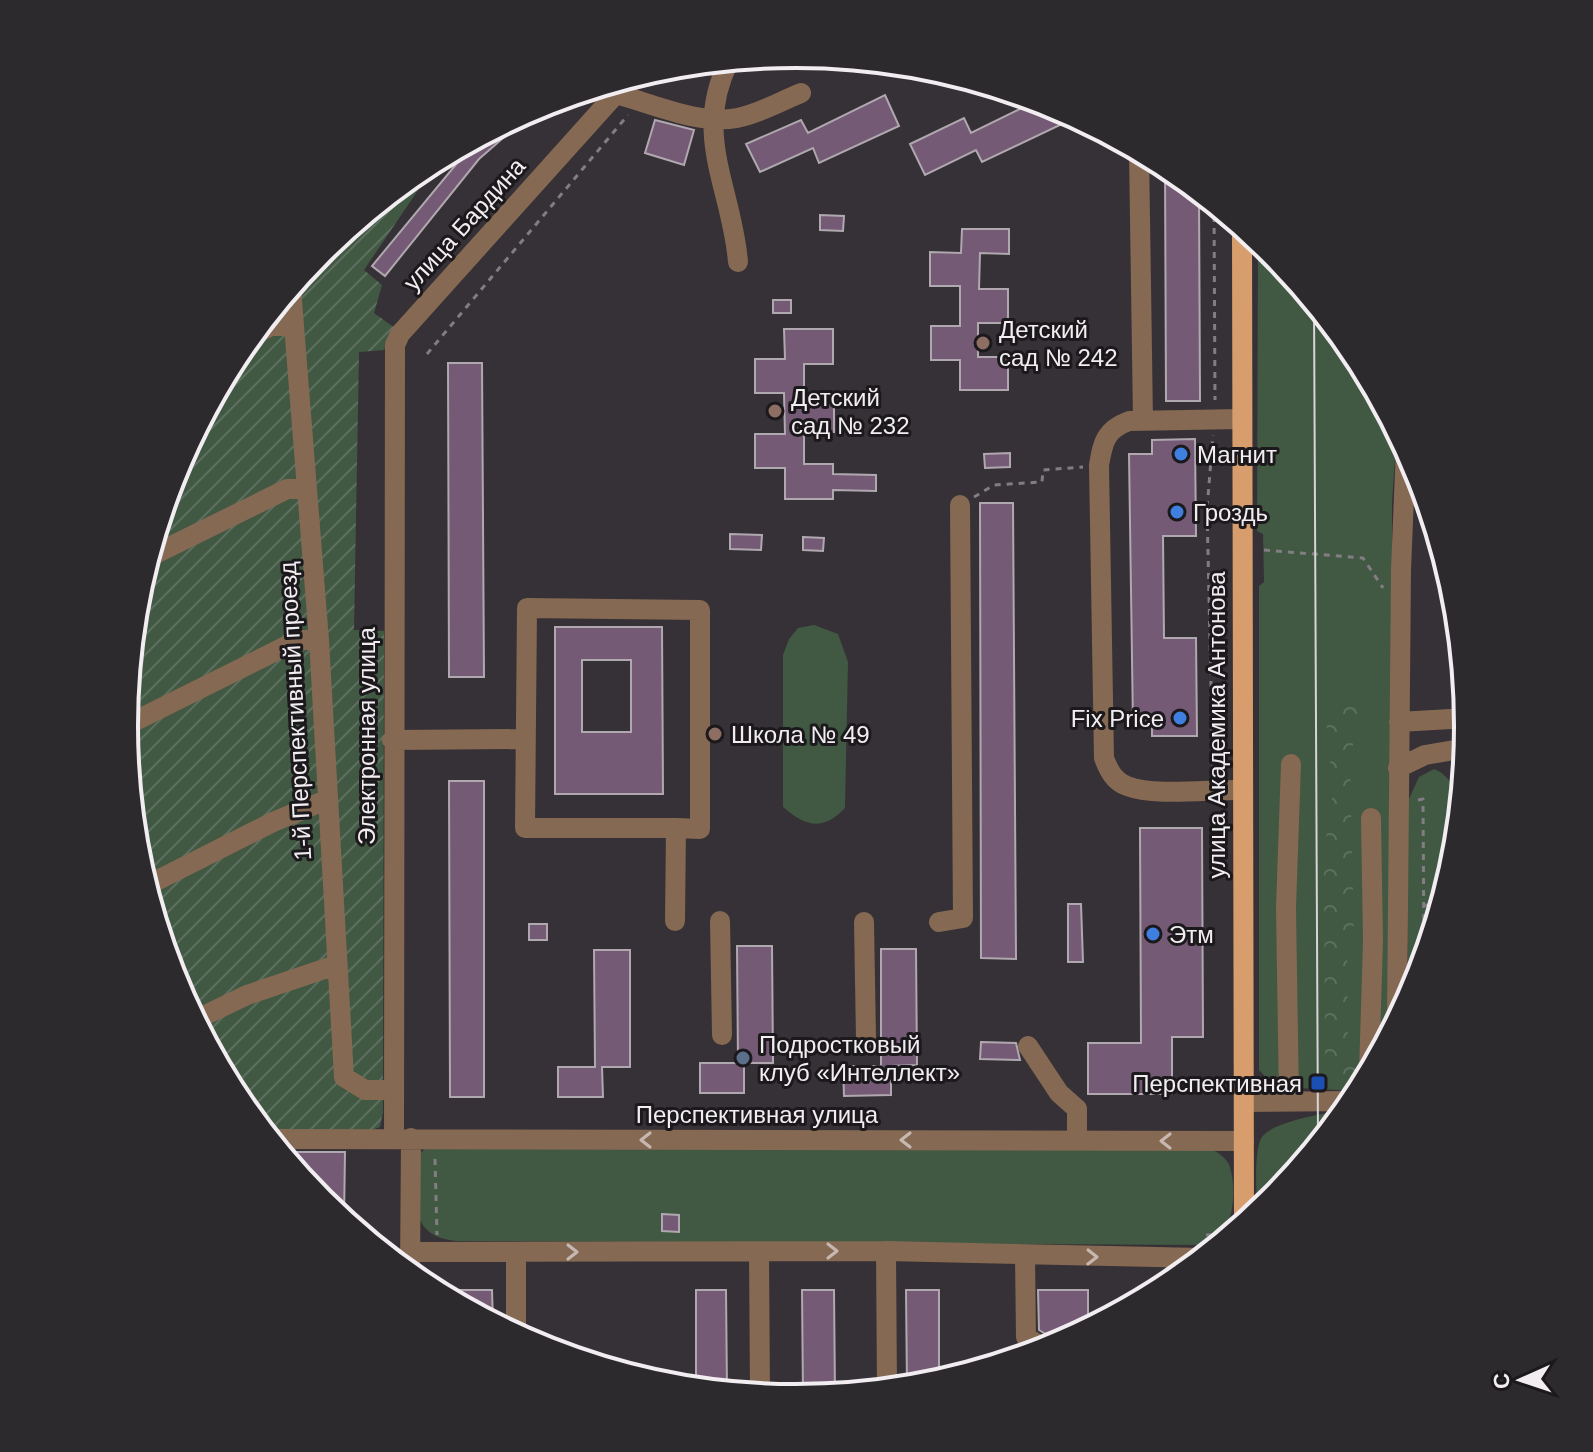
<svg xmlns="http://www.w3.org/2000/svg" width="1593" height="1452" viewBox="0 0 1593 1452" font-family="Arial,sans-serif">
	<defs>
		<pattern id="forest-crowns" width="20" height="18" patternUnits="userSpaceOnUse" patternTransform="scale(2)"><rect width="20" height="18" fill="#415843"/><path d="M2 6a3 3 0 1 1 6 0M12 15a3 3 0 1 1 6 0" fill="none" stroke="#5d705f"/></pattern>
		<pattern id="garden-furrows" width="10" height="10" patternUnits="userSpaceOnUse" patternTransform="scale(2)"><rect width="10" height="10" fill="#415843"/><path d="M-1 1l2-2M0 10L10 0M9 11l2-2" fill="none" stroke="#5d705f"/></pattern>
	</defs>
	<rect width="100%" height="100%" fill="#363136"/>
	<path fill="#415843" d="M1258 240 1272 251 1355 353 1397 431 1392 502V1031L1360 1091 1275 1087 1259 1070V586L1264 582 1263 534 1257 531Z
		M814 625 838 634 848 662 845 808C823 831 806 827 783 807V655L789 639 798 628Z
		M1434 769C1492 791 1430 940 1417 984L1408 1001 1407 803 1419 777Z
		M1346 1110 1271 1201 1257 1213C1257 1196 1253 1150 1262 1137 1271 1122 1329 1112 1346 1110Z
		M425 1149H1211C1219 1153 1227 1158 1230 1167 1237 1191 1234 1233 1210 1245L456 1241C404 1236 418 1194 418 1155Z"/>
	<path fill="url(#forest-crowns)" d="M1344 692 1358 693 1366 698C1368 718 1353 736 1350 757L1354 940 1347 950 1348 1059 1355 1068V1079L1341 1082 1329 1074 1325 1060 1324 848 1331 813 1333 786 1325 711 1328 701Z"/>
	<path fill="url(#garden-furrows)" d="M446 155 435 165 364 270 382 285 374 313 395 328 384 350 359 352 354 630 384 631 383 1112 380 1127 367 1132 264 1131 237 1099 175 983 137 857 125 726 138 594 176 468 238 352 322 251 424 167Z"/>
	<path fill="#745a74" stroke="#afa8af" stroke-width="2" fill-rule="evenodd" d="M885 95 899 126 819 163 813 148 760 172 746 144 801 120 808 133Z
		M1038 100 1053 105 1062 124 982 162 976 150 925 175 910 144 964 118 971 133Z
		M522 114 525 119 479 159 385 276 372 266 472 145Z
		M655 120 694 130 684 165 645 153Z
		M1165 165 1199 191 1200 401H1166Z
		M820 215 844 216 843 231 820 230Z
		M962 229H1009V254L980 253 979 289H1008V323H978V357H1008V390H960V360H931V326H960V286H930V252L961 253Z
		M773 300H791V313H773Z
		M784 329H833V364H804V396H834V432H804V464H833V474L876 475V491L833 490V499H785V468H755V434H785L784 393H755V359H785Z
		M448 363H482L484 677H449Z
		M1195 439 1196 536H1163L1164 638H1196L1197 736H1152V726H1133L1129 454H1152V440Z
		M1010 453V467L985 468 984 454Z
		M980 503H1013L1016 959 981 958Z
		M730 534 762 535 761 550 730 549Z
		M803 537 824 538 823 551 803 550Z
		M555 627H662L663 794H555ZM582 660H631V732H582Z
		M449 781H484V1097H450Z
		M1140 828H1202L1203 1037H1172V1094H1088V1043H1141Z
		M1068 904H1081L1083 962H1068Z
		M529 924H547V940H529Z
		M737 946H772L773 1063H738Z
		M881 949H916L917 1065 891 1066V1095L844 1096 843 1066H881Z
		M594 950H630V1067H602L603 1097H558V1067H595Z
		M981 1042 1016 1043 1020 1060 980 1059Z
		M700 1063H744V1093H700Z
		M281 1152H345L344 1220 321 1201Z
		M662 1214 679 1215V1232L662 1231Z
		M459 1290H492L493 1322 459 1304Z
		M696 1290H726L727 1391 696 1388Z
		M802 1290H834L835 1394 803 1397Z
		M906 1290H939V1382L927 1385 907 1387Z
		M1038 1290H1088V1329L1073 1336H1049L1039 1330Z"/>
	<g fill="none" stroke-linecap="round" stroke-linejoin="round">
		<path stroke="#827d82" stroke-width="3" stroke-dasharray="6 6" stroke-linecap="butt" d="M1214 204 1215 400
			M427 354 628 115
			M974 497 994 485 1042 482 1043 470 1083 467
			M1264 550 1363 558 1383 588
			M1213 771 1207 509 1213 435
			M1418 800 1423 799 1424 960
			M1424 905 1441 906
			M435 1159 437 1235
			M1206 1235 1229 1234"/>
		<path stroke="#856952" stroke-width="20" d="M729 61C692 135 732 188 738 262
			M616 94C654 104 698 125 737 118 759 114 781 101 801 93
			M1139 151 1143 420
			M291 288 319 640 344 1077 365 1090H394
			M252 336 271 326H292
			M149 557 287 489H306
			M1399 722 1468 718
			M125 726 298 640H319
			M392 740 526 739
			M1398 768 1425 755 1466 748
			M1242 790C1211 789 1155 797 1127 786 1114 781 1109 771 1104 758L1099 465C1103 442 1105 430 1129 421L1242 419
			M146 886 273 822 326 800
			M675 921 676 828H525L527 608 700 610V829L676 828
			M720 921 722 1035
			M864 922 866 1039
			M939 922 963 918 960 505
			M195 1020 247 995 336 965
			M1397 1020 1401 570 1406 447
			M1028 1046 1059 1093 1077 1109V1140
			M1369 1073 1373 941 1371 818
			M1289 1101 1286 908 1291 764
			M1244 1102 1354 1101
			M394 1138 395 345 400 334 631 77
			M270 1139 1244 1141
			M886 1251 887 1389
			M410 1252 886 1251 1202 1258
			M516 1252V1335
			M759 1252 760 1394
			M1025 1256 1026 1337 1045 1349
			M410 1274 411 1138"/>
		<path stroke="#d79d6c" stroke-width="20" d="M1242 227 1244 1224"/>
		<path stroke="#d8d4d8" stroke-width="2" d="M1314 303 1318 1144"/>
	</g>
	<defs><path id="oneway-chevron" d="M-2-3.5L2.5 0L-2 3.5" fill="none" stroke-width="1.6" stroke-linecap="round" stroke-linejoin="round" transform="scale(2)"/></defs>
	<g stroke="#c6b8b1">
		<use href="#oneway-chevron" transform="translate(646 1140) rotate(-180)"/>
		<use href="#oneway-chevron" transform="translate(906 1140) rotate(-180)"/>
		<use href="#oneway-chevron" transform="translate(1166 1141) rotate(-180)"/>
		<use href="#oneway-chevron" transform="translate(832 1251)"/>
		<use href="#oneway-chevron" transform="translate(572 1252)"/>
		<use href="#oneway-chevron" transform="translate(1092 1257) rotate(1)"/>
	</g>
	<g fill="#8d6e63" stroke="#1c191c" stroke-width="3">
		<circle cx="983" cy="343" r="8"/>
		<circle cx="775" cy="411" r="8"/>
		<circle cx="715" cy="734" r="8"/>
	</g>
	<g fill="#3f7fe0" stroke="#1c191c" stroke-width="3">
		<circle cx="1181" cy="454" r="8"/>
		<circle cx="1177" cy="512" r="8"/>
		<circle cx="1180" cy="718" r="8"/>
		<circle cx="1153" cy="934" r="8"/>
	</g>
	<circle fill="#5c6f8a" stroke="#1c191c" stroke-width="3" cx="743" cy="1058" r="8"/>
	<rect fill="#1a4fb4" stroke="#1c191c" stroke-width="3" x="1310" y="1075" width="16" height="16" rx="4"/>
	<g text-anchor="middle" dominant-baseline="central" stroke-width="6" stroke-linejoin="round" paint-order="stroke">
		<g font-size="24" fill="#f1edf1" stroke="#1c191c">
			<text transform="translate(464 224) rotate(-48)">улица Бардина</text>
			<text transform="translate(295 711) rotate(-93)">1-й Перспективный проезд</text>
			<text transform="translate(1216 725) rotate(-90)">улица Академика Антонова</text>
			<text transform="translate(366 736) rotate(-90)">Электронная улица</text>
			<text x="757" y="1114">Перспективная улица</text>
		</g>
		<g font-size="24" fill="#f1edf1" stroke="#1c191c" text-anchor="start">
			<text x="999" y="329">Детский<tspan x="999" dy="28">сад № 242</tspan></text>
			<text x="791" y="397">Детский<tspan x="791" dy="28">сад № 232</tspan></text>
			<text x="1197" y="454">Магнит</text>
			<text x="1193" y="512">Гроздь</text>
			<text x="1164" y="718" text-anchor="end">Fix Price</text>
			<text x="731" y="734">Школа № 49</text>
			<text x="1169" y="934">Этм</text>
			<text x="759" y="1044">Подростковый<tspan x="759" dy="28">клуб «Интеллект»</tspan></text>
			<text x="1302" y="1083" text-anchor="end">Перспективная</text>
		</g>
	</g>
	<path d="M0 0H1593V1452H0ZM138 726a658 658 0 1 1 1316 0a658 658 0 1 1-1316 0Z" fill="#2d2a2d" fill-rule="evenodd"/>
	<path fill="none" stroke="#f1edf1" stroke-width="4" d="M138 726a658 658 0 1 1 1316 0a658 658 0 1 1-1316 0Z"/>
	<g transform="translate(1521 1380) rotate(267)" stroke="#1c191c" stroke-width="6" paint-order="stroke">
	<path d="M0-6L14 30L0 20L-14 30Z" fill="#f1edf1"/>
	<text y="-12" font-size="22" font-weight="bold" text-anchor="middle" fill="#f1edf1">С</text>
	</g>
</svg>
